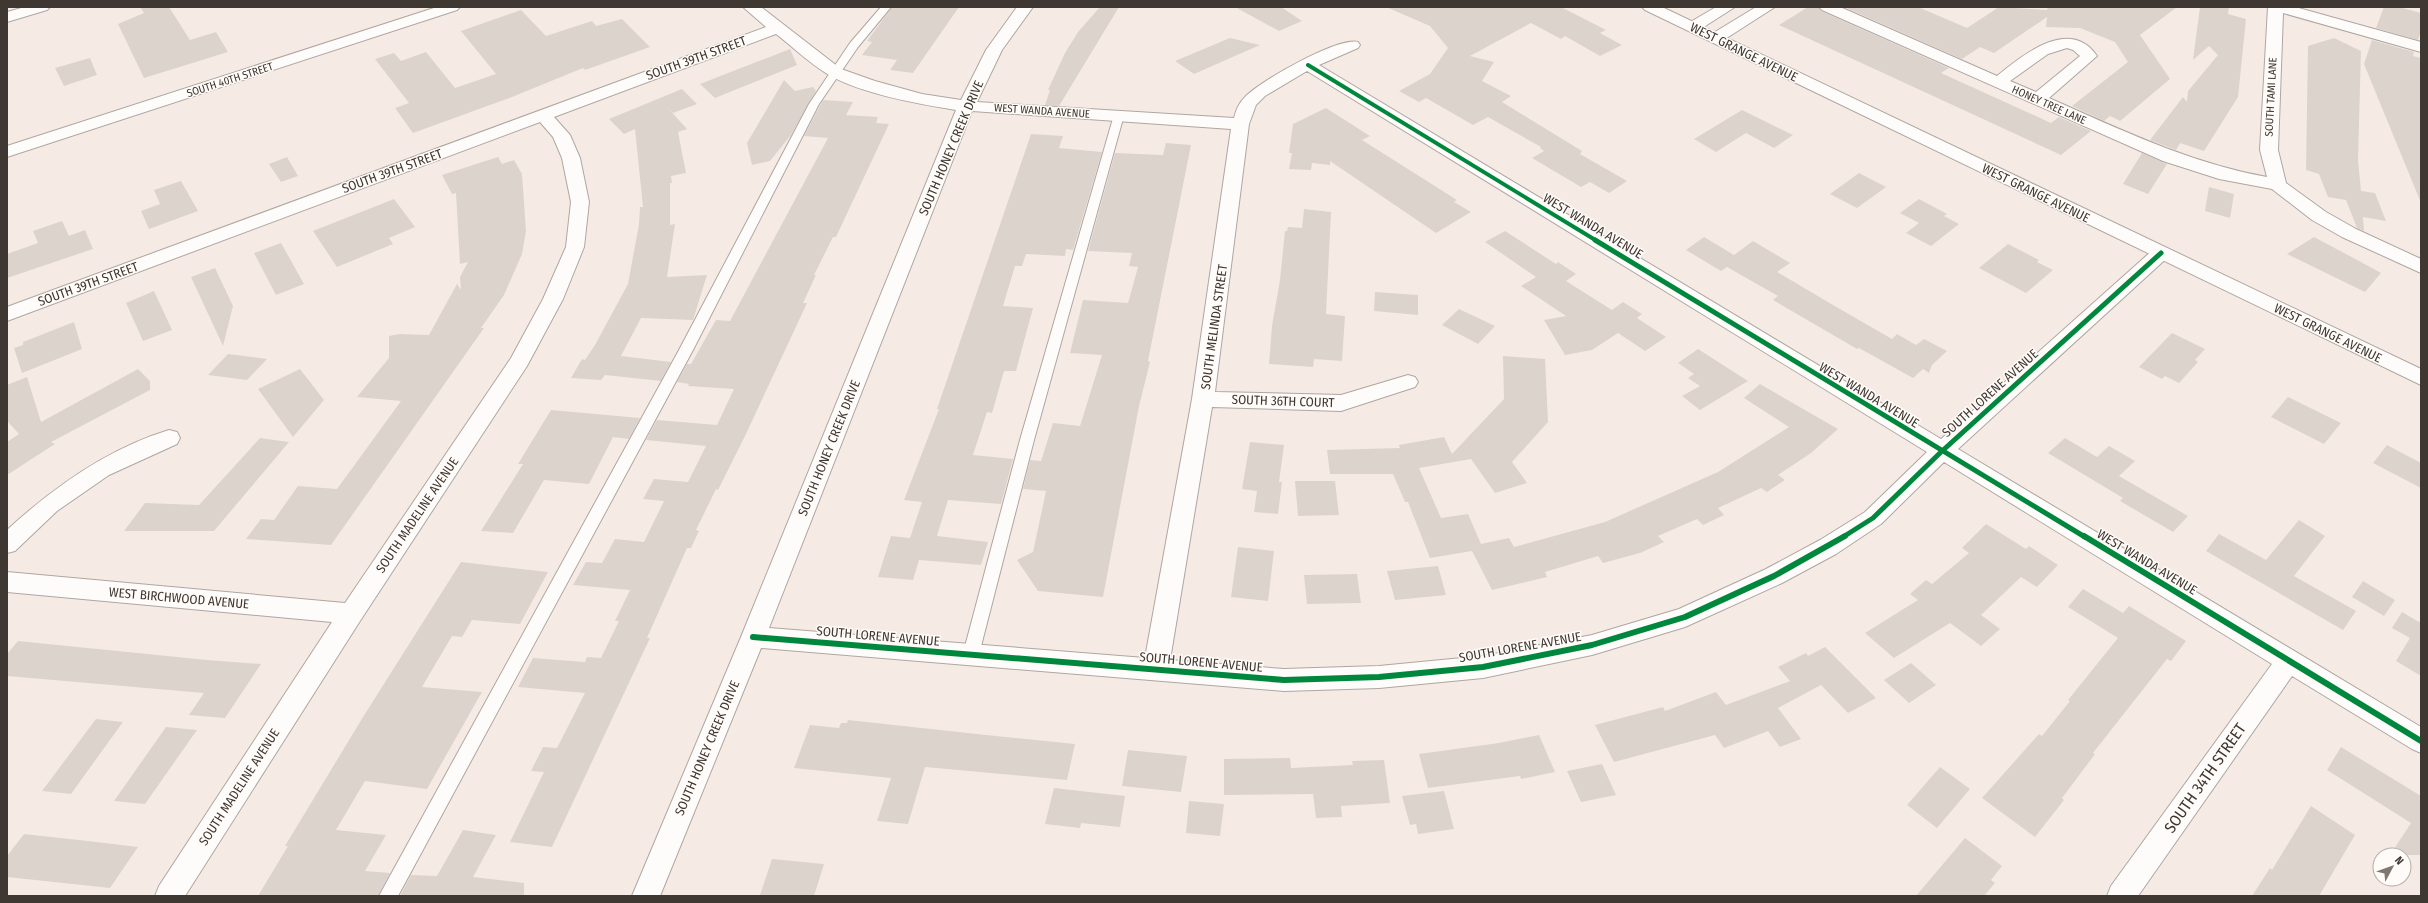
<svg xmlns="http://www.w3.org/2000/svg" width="2428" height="903" viewBox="0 0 2428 903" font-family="'Fira Sans Condensed',sans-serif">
	<rect width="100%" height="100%" fill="#f6ebe4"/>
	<path fill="#ddd3cd" d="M140 7H169L190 40 216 32 228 52 144 78 118 24 144 13Z
		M892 7H959L913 73 890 70 897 60 862 55 872 42 867 41Z
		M1100 7H1119L1059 106 1045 105 1050 90H1048L1065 53 1078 32Z
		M1235 7H1281L1302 21 1279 31Z
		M1386 7H1561L1606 30 1600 33 1622 45 1600 56 1565 36 1561 39 1531 23 1470 56 1494 62 1482 81 1511 96 1502 102 1582 151 1580 154 1627 181 1609 193 1590 182 1581 187 1532 158 1544 151 1540 148 1541 147 1488 117 1473 125 1426 98 1419 102 1399 91 1430 74 1448 48 1430 26Z
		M1808 7H1818L1821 11 1949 68 1941 73 2051 123 2059 117 2091 131 2061 155 1779 25Z
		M1844 7H1918L1967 28 1999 7 2047 10 2048 7H2177L2140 35 2170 79 2120 121 2110 116 2104 121 2072 106 2128 62 2115 42 2080 28 2046 27 2047 17 1994 53 1980 47 1962 59Z
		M2200 7H2229L2228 14 2246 19 2238 97 2204 151 2180 143 2176 150 2150 140 2183 97 2187 102 2188 91 2218 55 2209 46 2193 60Z
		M2384 7H2399L2421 13V31L2418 40 2376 28Z
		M521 10 546 36 592 21 596 26 622 19 650 47 585 70 583 68 512 97 413 133 395 108 409 103 375 59 394 53 401 61 426 52 455 88 496 74 461 31Z
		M1230 38 1260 45 1194 74 1175 61Z
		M2334 38 2361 51 2358 160 2361 191 2375 193 2386 221 2363 217 2364 231 2357 228 2346 200 2328 197 2319 174 2306 170 2308 46Z
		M2372 40 2414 52 2413 56 2421 58V203L2364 64Z
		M790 49 797 65 715 98 700 84Z
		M90 58 97 75 64 86 55 68Z
		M784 80 795 91 813 87 816 91 791 135 770 161 752 165 747 143Z
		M682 89 697 104 673 113 666 106 687 129 678 132 686 173 671 176 672 183H670V225L675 224 667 277 707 275 693 320 641 318 621 356 671 362 661 381 605 375 601 380 571 378 582 359 585 360 595 345 628 284 639 224 640 207H643L635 129 624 134 609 119Z
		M823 100 853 102 846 115 878 117 876 123 889 124 836 237H833L814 275H816L803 303H807L745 436 718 490 716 489 696 530 699 531 691 548H687L647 638H650L552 847 510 842 544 772 531 771 543 747 557 748 585 693 518 687 533 658 585 662 587 657 601 658 619 621H615L630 590 573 585 586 562 602 563 615 539 644 542 664 501 643 499 654 479 688 482 706 446 646 440 657 420 717 425 734 389 688 386 689 384 677 382 687 364H691L716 320 730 321 828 138 804 136Z
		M1326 108 1370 136 1362 140 1457 200 1454 202 1471 212 1436 233 1330 161V165L1312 163 1311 170 1289 169 1292 153H1289L1293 124Z
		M1742 110 1793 135 1774 148 1746 133 1716 152 1694 139Z
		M1031 134 1063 136 1059 148 1102 152 1073 250 1066 249 1065 256 1026 254 1022 266H1015L1003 306 1033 308 1016 371H1004L992 413 987 412 973 455 1013 459 1001 504 948 500 937 536 988 542 981 565 919 560 913 580 878 577 891 536 910 538 922 502 904 500 939 409H937Z
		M1166 143 1191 145 1148 361 1150 362 1139 406 1103 597 1038 591 1017 560 1033 552 1046 491 1023 489 1030 460 1041 461 1053 423 1080 426 1102 355 1070 353 1083 300 1128 303 1138 267 1129 266 1132 253 1088 251 1115 153 1163 155Z
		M2142 153 2167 164 2148 194 2123 184Z
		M287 157 298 176 281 182 269 164Z
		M498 157 502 164 514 160 522 174 526 231 522 254 504 295 481 328H484L331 545 246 539 261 519 274 520 298 486 337 489 401 401 357 397 389 358V336L400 334 429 335 457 284 461 290 460 277 468 262 460 264 456 193 452 194 442 175Z
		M1859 173 1886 187 1857 208 1830 194Z
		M181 181 198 211 149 229 141 211 160 204 154 190Z
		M2209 187 2234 194 2230 218 2205 211Z
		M394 199 415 227 389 238 393 244 337 267 313 231Z
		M1919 199 1947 214 1944 216 1959 224 1931 246 1906 233 1919 223 1900 213Z
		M1304 209 1331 212 1326 314 1345 316 1342 361 1314 359 1313 367 1269 364 1272 326 1280 280 1285 231H1287L1288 227 1302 228Z
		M62 221 69 236 85 230 93 249 7 278V254L38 243 33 231Z
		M1505 231 1556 264 1558 262 1576 274 1566 281 1612 310 1623 302 1642 314 1637 318 1666 337 1645 351 1618 333 1592 350 1565 355 1544 320 1566 316 1521 286 1536 277 1485 242Z
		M1704 237 1734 255 1753 241 1790 263 1777 272 1833 305 1892 339 1897 334 1916 345 1924 339 1947 351 1932 365 1929 373 1923 369 1913 378 1859 348 1857 349 1773 300 1778 296 1727 267 1721 271 1686 250Z
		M2314 237 2361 262 2381 273 2365 292 2287 254Z
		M281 243 304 284 276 295 254 253Z
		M2008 244 2039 260 2037 262 2053 270 2026 293 1979 268Z
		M215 268 233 306 223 346 191 277Z
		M154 291 172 330 143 341 126 303Z
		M1375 292 1418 295V315L1374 311Z
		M1459 309 1495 326 1478 344 1442 325Z
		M74 322 82 349 22 373 14 348 23 345V342Z
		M2172 333 2205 349 2195 360 2198 362 2179 383 2165 376 2162 379 2139 367Z
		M1698 349 1748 381 1700 410 1682 396 1700 386 1688 378 1694 374 1678 363Z
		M228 354 267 359 247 380 208 375Z
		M1503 356 1545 359 1548 422 1512 462 1527 483 1495 493 1471 459 1419 468 1441 518 1468 514 1481 544 1509 538 1514 547 1605 522 1718 472 1789 427 1744 398 1760 384 1838 429 1811 453 1778 475 1785 480 1767 492 1761 488 1718 508 1724 515 1703 525 1697 519 1658 536 1664 542 1640 553 1603 563 1598 556 1545 572 1547 577 1492 590 1472 551 1430 558 1408 502H1405L1393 474H1330L1327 450 1400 448 1399 445 1444 437 1452 454 1504 399Z
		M138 369 150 381V390L51 442 55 444 7 475V442L19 434 7 421V385L27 377 41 422Z
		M300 369 324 400 293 437 258 389Z
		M2288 397 2341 423 2324 444 2271 417Z
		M551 410 640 418 629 439 613 437 589 484 544 480 513 533 481 531 523 464H518Z
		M260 438 289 442 214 531H124L145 503 199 505Z
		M2065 438 2097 457 2109 446 2135 461 2119 476 2188 516 2173 532 2120 501 2123 498 2048 453Z
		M1250 442 1284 445 1279 482H1282L1278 514 1254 512 1257 491 1242 489Z
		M2387 445 2421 463V488L2373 463Z
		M1295 481H1335L1339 515 1298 516Z
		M2299 520 2325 536 2294 576 2356 611 2343 630 2206 551 2219 534 2266 560Z
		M1986 524 2026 549 2029 546 2058 565 2037 587 2021 577 1981 615 2000 629 1981 646 1950 623 1894 658 1865 633 1918 600 1910 594 1926 580 1932 584 1969 553 1962 548Z
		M1238 547 1274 551 1268 601 1231 597Z
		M461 562 548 572 520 624 472 620 462 637 452 636 422 687 482 692 427 789 365 781 336 830 386 835 365 871 390 873 378 896H258L288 846H285L363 717Z
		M1438 566 1446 595 1395 600 1387 571Z
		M1357 574 1361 603 1307 604 1304 575Z
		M2363 581 2395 600 2384 616 2352 597Z
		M2083 589 2123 613 2129 606 2186 641 2171 661 2167 659 2093 753 2095 754 2062 798 2064 800 2035 837 1982 798 2039 734 2042 736 2070 701 2068 700 2118 638 2068 607Z
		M2402 612 2419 622 2421 619V676L2396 661 2410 638 2392 628Z
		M18 641 207 660 261 664 225 718 189 715 204 693 7 676V654Z
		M1825 647 1876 698 1848 713 1821 685 1778 708 1801 739 1780 747 1768 731 1724 748 1715 735 1614 762 1595 725 1663 707 1665 711 1716 692 1726 705 1790 681 1778 667 1806 653 1808 656Z
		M1911 663 1936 685 1909 703 1884 680Z
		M96 719 123 722 71 794 42 791Z
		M848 720 986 735 1075 744 1067 780 925 767 908 824 877 821 891 778 794 768 810 725 839 728 841 723H847Z
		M166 727 197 730 145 804 114 801Z
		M1539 735 1555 772 1521 779 1520 776 1428 788 1419 754 1499 743Z
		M2341 747 2421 796V855H2390L2411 823 2327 770Z
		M1128 750 1187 756 1181 792 1122 786Z
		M1290 758 1291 768 1353 765 1352 761 1384 760 1390 803 1341 806 1342 817 1316 818 1313 794 1224 795V759Z
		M1602 764 1616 795 1581 802 1567 771Z
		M1940 767 1970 789 1937 828 1907 805Z
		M1054 788 1125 796 1120 827 1081 823 1080 828 1045 824Z
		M1444 791 1454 829 1418 834 1416 824 1410 825 1402 796Z
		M1189 801 1224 804 1220 836 1186 833Z
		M2311 806 2355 835 2319 896H2252L2270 868 2272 870Z
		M463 830 496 835 473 877 524 883V896H400L411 875 437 876Z
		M24 834 88 841 138 847 110 888 7 877V856Z
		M1965 838 2002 866 1991 880 1995 883 1984 896H1916Z
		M772 859 824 864 814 896 760 895Z"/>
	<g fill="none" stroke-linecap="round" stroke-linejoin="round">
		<g stroke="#aea6a0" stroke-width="2">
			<path id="lane" d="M881 7H891L858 47 819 104 693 350 398 896H379L679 350 809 104 850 43Z
				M1119 112 1124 115 1034 440 979 654 977 659 971 661 965 659 963 654 1020 440 1114 115Z"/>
		</g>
		<g stroke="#aea6a0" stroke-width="2">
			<path id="street" d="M25 7H50L47 10 7 22V12Z
				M437 7H460L457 10 7 157V146Z
				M743 7H761L841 69 875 81 922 94 961 100 986 50 1017 7H1033L1002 50 977 102 1234 118C1236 110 1239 103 1245 97 1260 81 1338 37 1358 42L1360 45 1358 48 1319 65 1941 439 2154 249 2161 247 2168 249 2171 253 2168 257 1958 449 2421 727V753L2412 749 2292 676 2138 896H2107L2111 886 2272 664 1944 462 1881 524 1836 554 1782 583 1685 627 1592 655 1483 678 1379 688 1284 691 761 648 660 896H632L741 637 956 110C919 104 862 94 829 75 810 64 793 47 776 34L554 117 570 135 580 158 589 202 584 247 563 299 527 366 360 621 185 896H155L159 886 332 622 7 592V572L345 603 511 358 543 299 566 247 571 202 562 158 553 137 540 122 7 321V307L766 27ZM1307 71 1927 452 1865 512 1820 540 1766 569 1679 609 1592 635 1483 656 1379 666 1284 669 1170 660 1212 407 1341 411 1415 387 1418 382 1415 377 1408 375 1341 395 1215 392 1249 124 1256 105 1265 96ZM972 111 1231 129 1192 399 1145 658 769 628Z
				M1716 7H1735L1699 30H1687L1685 27 1687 24Z
				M1756 7H1775L1722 41H1710L1708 38 1710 35Z
				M1819 7H1840L1997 76C2023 55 2070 16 2097 56L2049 98C2121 130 2190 163 2267 177L2260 150 2268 7H2295L2421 42V52L2283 13 2278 150 2286 183 2326 212 2356 229 2421 259V273L2342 237 2312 220 2272 189 2219 179 2163 161 1822 10ZM2067 48 2073 50 2080 56 2036 92 2010 81 2048 54Z
				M169 430 177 432 180 438 177 444 109 475 57 511 15 551 7 553V530C54 487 107 449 169 430Z"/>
		</g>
		<g stroke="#aea6a0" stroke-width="2">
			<path id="secondary" d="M1642 7H1662L2421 369V385L1645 10Z"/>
		</g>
		<use href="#lane" fill="#fefcfb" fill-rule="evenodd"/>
		<use href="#street" fill="#fefcfb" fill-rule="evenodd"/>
		<use href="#secondary" fill="#fefcfb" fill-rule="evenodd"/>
		<g stroke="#fffbf8" stroke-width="6">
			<path id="cycleway-far2" d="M1308 65 1597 241"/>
		</g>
		<g stroke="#fffbf8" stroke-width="8">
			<path id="cycleway-far1" d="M1595 240 2085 537
				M1843 537 1873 518 1941 452 2161 253"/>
		</g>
		<g stroke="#fffbf8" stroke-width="8">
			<path id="cycleway" d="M2084 536 2421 741
				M753 637 1284 680 1379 677 1483 667 1592 645 1685 617 1774 576 1845 536"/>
		</g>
		<use href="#cycleway-far2" stroke="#00873e" stroke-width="4"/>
		<use href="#cycleway-far1" stroke="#00873e" stroke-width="5"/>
		<use href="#cycleway" stroke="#00873e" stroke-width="6"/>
	</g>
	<g text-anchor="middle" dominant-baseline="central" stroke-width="3" stroke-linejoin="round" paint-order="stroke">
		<g font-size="11" fill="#3f3731" stroke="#fffbf8">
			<text transform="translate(230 80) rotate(-18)">SOUTH 40TH STREET</text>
			<text transform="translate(2271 97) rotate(-87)">SOUTH TAMI LANE</text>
			<text transform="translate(2049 105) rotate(24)">HONEY TREE LANE</text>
			<text transform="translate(1042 111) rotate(4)">WEST WANDA AVENUE</text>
		</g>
		<g font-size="13" fill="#3f3731" stroke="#fffbf8">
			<text transform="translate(1744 52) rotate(26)">WEST GRANGE AVENUE</text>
			<text transform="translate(696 58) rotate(-20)">SOUTH 39TH STREET</text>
			<text transform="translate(951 148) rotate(-67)">SOUTH HONEY CREEK DRIVE</text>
			<text transform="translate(392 171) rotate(-20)">SOUTH 39TH STREET</text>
			<text transform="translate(2036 193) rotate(26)">WEST GRANGE AVENUE</text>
			<text transform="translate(1593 226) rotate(31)">WEST WANDA AVENUE</text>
			<text transform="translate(88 284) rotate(-20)">SOUTH 39TH STREET</text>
			<text transform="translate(1214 327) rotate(-82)">SOUTH MELINDA STREET</text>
			<text transform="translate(2328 333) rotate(26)">WEST GRANGE AVENUE</text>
			<text transform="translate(1990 393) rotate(-42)">SOUTH LORENE AVENUE</text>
			<text transform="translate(1869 395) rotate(31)">WEST WANDA AVENUE</text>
			<text transform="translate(1283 401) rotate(2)">SOUTH 36TH COURT</text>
			<text transform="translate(829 448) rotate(-68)">SOUTH HONEY CREEK DRIVE</text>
			<text transform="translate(417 515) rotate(-56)">SOUTH MADELINE AVENUE</text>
			<text transform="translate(2147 562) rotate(31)">WEST WANDA AVENUE</text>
			<text transform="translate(179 598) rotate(5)">WEST BIRCHWOOD AVENUE</text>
			<text transform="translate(878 636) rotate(5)">SOUTH LORENE AVENUE</text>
			<text transform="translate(1520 647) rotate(-10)">SOUTH LORENE AVENUE</text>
			<text transform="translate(1201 662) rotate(5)">SOUTH LORENE AVENUE</text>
			<text transform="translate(707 748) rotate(-67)">SOUTH HONEY CREEK DRIVE</text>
			<text transform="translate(239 787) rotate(-57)">SOUTH MADELINE AVENUE</text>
		</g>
		<g font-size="16" fill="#3f3731" stroke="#fffbf8">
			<text transform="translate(2205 778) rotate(-55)">SOUTH 34TH STREET</text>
		</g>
	</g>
	<rect width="2428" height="903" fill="none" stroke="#3f3731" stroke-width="16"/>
	<g transform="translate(2392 867) rotate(49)"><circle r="19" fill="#fffbf8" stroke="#b2ada8"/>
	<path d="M0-3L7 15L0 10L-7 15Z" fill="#7f7670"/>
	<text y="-6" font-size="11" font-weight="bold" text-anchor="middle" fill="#3f3731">N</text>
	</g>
</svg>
